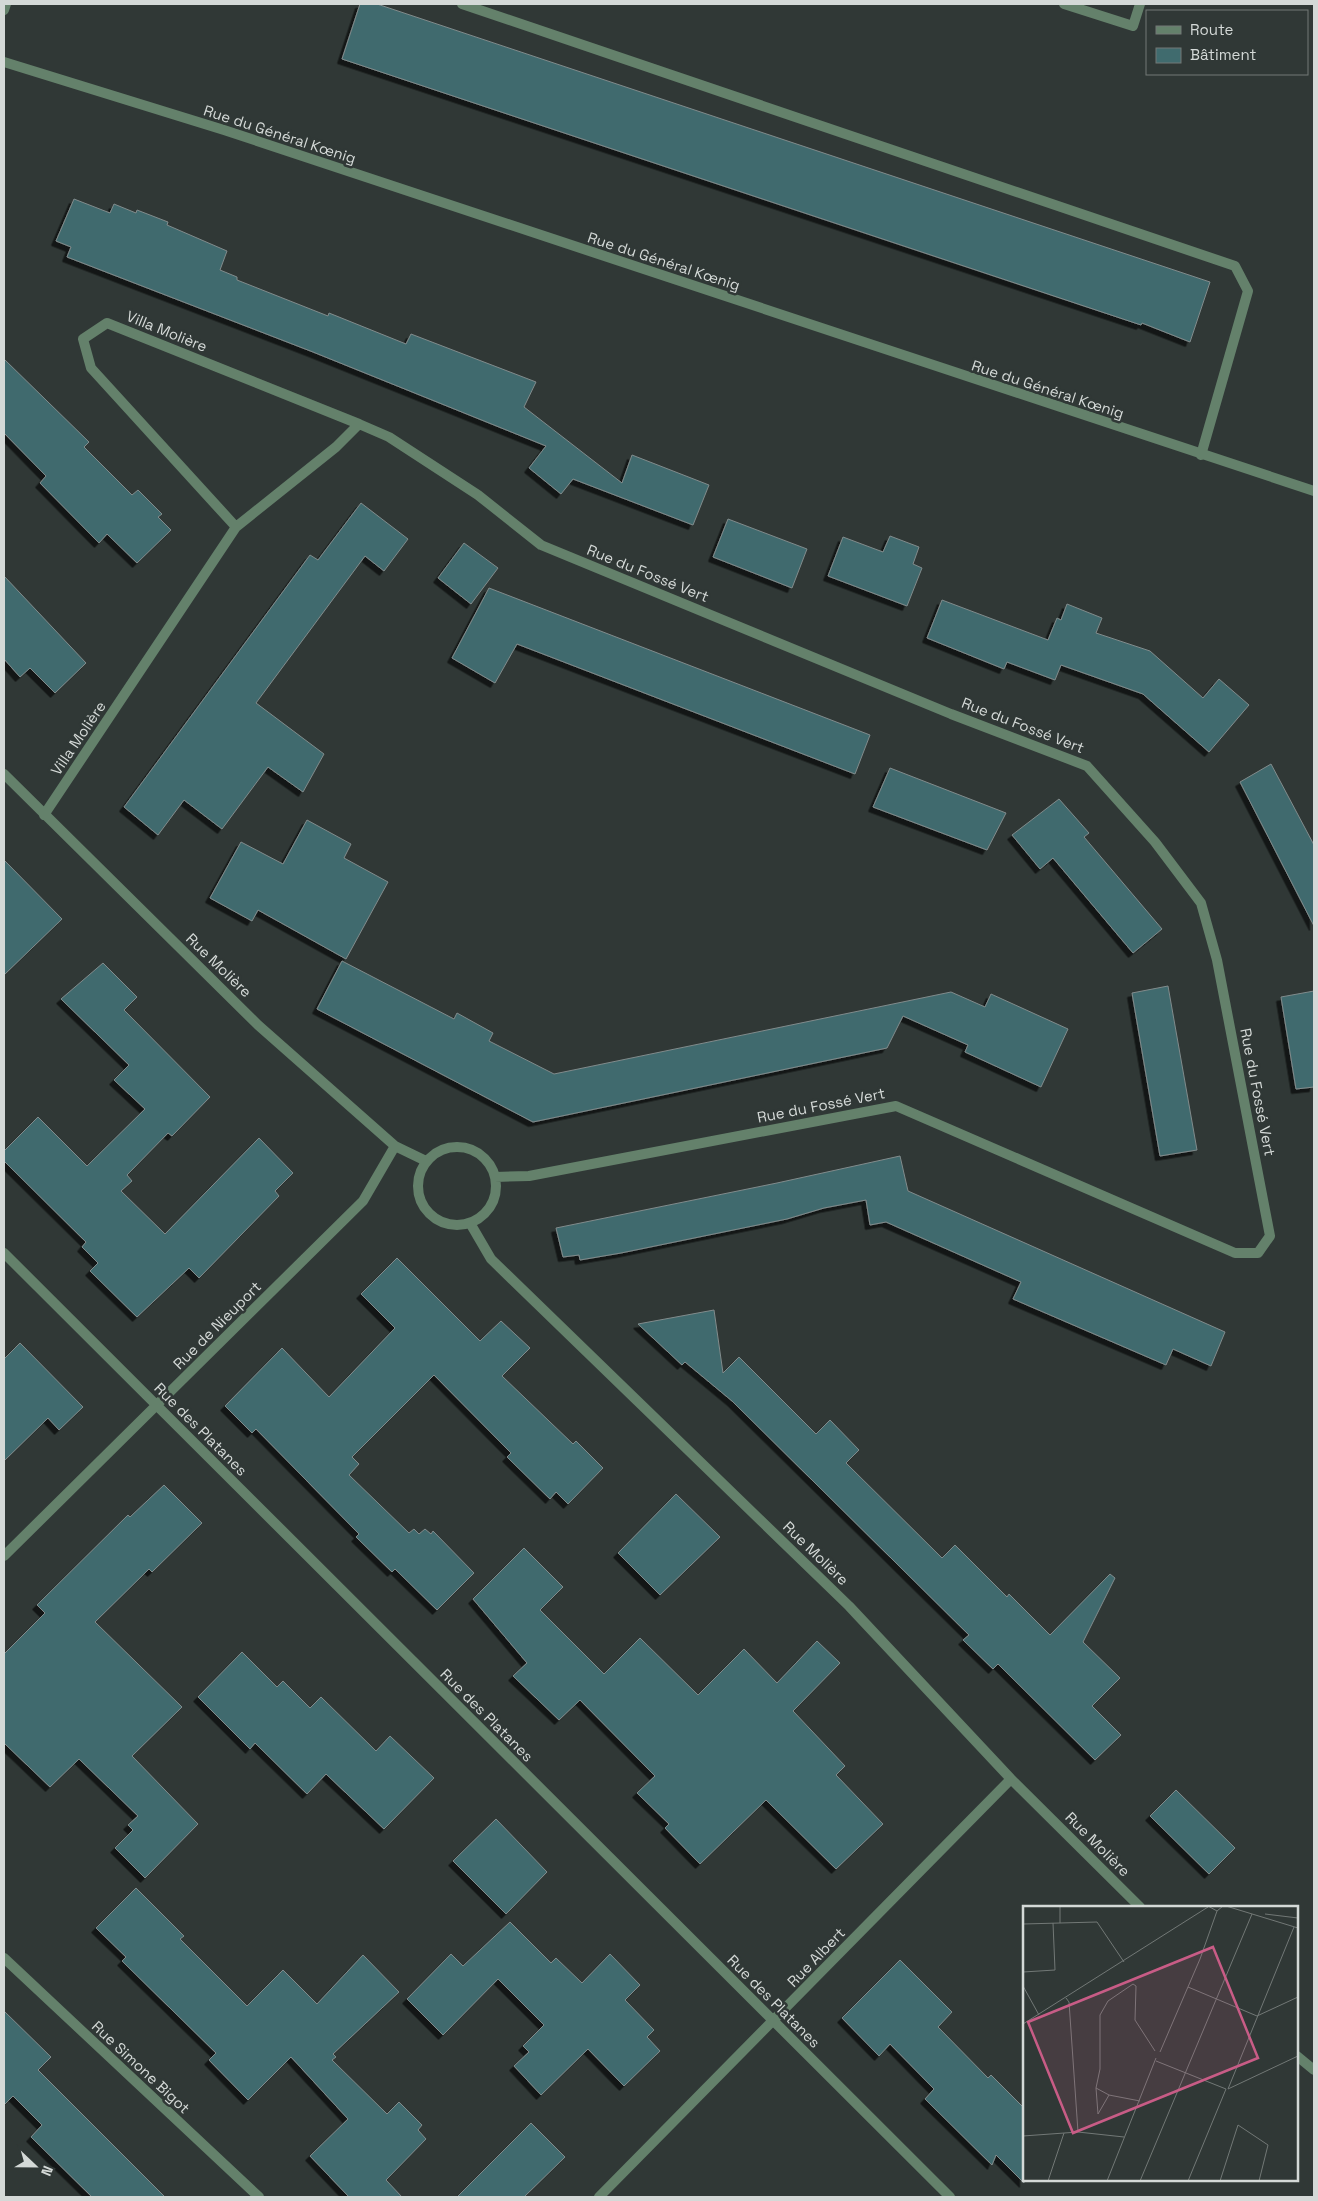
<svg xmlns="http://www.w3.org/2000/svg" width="1318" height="2201" viewBox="0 0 1318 2201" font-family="'Space Grotesk',sans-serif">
	<defs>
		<filter id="shadow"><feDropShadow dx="-4.5" dy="4.5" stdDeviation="0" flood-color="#0009"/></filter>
	</defs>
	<rect width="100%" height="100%" fill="#303836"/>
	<path fill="#406b6e" stroke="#818b8c" filter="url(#shadow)" d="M360 4H377L1210 282 1190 342 1142 323 1141 325 342 59Z
		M74 199 110 213 114 204 136 213 137 210 168 222 167 225 227 251 220 270 237 277V280L328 316 329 313 406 344 411 334 536 382 524 407 622 483 632 455 709 485 693 525 573 479 561 494 529 468 546 446 313 352 67 257 71 247 56 241Z
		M4 359 89 442 84 447 132 495 138 490 162 514 158 517 171 530 137 563 107 534 99 543 40 483 46 476 4 433Z
		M361 503 408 539 384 571 365 556 256 703 324 754 303 792 268 767 222 829 184 800 158 835 124 807 310 555 318 560Z
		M728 519 807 549 792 588 713 557Z
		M890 536 919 547 913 564 922 568 907 606 828 576 843 537 883 552Z
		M464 543 498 568 471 604 438 578Z
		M4 576 86 663 55 693 30 668 20 677 4 659Z
		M489 588 870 735 855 774 517 644 495 683 452 658Z
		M942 600 1048 640 1057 618 1061 620 1067 604 1102 618 1096 633 1150 651 1203 698 1219 679 1249 705 1209 752 1143 694 1061 665 1055 680 1007 662 1004 669 927 638Z
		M1271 764 1314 845V926L1240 782Z
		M890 768 1006 813 987 850 873 807Z
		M1059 799 1089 833 1084 837 1162 929 1133 953 1053 858 1040 869 1012 835Z
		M307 820 351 844 344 858 388 882 346 959 258 910 252 921 210 898 241 842 283 864Z
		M4 860 62 919 4 975Z
		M342 961 454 1019 457 1013 493 1033 489 1041 554 1074 951 992 985 1007 991 994 1068 1029 1041 1087 965 1052 968 1045 903 1016 887 1048 533 1122 317 1009Z
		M103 963 137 997 124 1010 210 1097 172 1136 168 1133 127 1175 132 1181 121 1191 165 1234 259 1138 293 1173 275 1191 279 1196 199 1278 189 1268 137 1317 90 1271 98 1263 82 1247 86 1242 4 1161V1151L38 1117 87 1166 145 1109 114 1080 129 1065 61 999Z
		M1168 986 1197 1150 1160 1156 1132 993Z
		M1314 991V1087L1296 1089 1281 997Z
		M900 1156 908 1191 1225 1332 1211 1366 1173 1349 1166 1365 1013 1299 1021 1282 886 1222 870 1225 866 1200 824 1208 787 1219 621 1253 580 1260 579 1255 563 1257 556 1228 777 1183Z
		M397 1258 480 1341 501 1321 530 1348 502 1376 573 1444 576 1441 603 1468 568 1504 556 1492 550 1499 507 1457 511 1453 434 1375 352 1457 359 1464 349 1475 409 1533 414 1529 419 1534 425 1529 431 1534 433 1531 474 1573 437 1610 395 1569 392 1572 356 1537 359 1534 256 1429 252 1433 225 1406 282 1348 329 1397 395 1328 361 1294Z
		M714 1310 723 1373 739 1357 816 1434 830 1420 859 1450 846 1463 942 1558 955 1545 1007 1597 1009 1594 1050 1635 1110 1574 1115 1578 1083 1642 1120 1678 1092 1706 1121 1735 1095 1760 998 1664 993 1669 963 1640 969 1635 732 1401 685 1362 682 1365 638 1324Z
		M20 1343 83 1407 59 1430 48 1418 4 1461V1359Z
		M164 1485 202 1523 152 1572 149 1569 95 1622 182 1707 132 1756 198 1824 145 1878 115 1848 133 1830 128 1825 138 1816 79 1759 50 1787 4 1743V1654L45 1613 37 1605 128 1515 130 1517Z
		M676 1494 720 1537 660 1595 618 1553Z
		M524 1548 563 1587 540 1610 604 1674 640 1638 698 1695 744 1649 777 1683 817 1641 840 1663 793 1711 845 1766 836 1775 883 1824 836 1869 766 1800 700 1864 665 1828 669 1824 637 1793 655 1776 580 1700 559 1720 513 1676 527 1663 473 1599Z
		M242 1652 277 1687 283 1681 310 1708 321 1697 376 1751 390 1736 434 1778 384 1829 326 1774 307 1794 255 1743 250 1749 198 1697Z
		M1176 1790 1235 1848 1209 1874 1150 1816Z
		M496 1819 547 1872 506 1914 453 1861Z
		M136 1888 184 1936 180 1939 247 2006 283 1970 317 2004 363 1955 399 1992 333 2054 336 2057 332 2060 387 2114 399 2102 422 2125 418 2130 426 2139 386 2180 402 2197H349L310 2156 348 2119 291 2057 248 2100 209 2060 216 2053 122 1961 126 1957 96 1928Z
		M510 1922 551 1963 556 1958 582 1983 610 1954 640 1985 625 2000 654 2030 647 2037 660 2051 624 2086 588 2049 541 2095 514 2066 529 2052 523 2046 544 2025 498 1979 443 2035 407 1999 451 1954 463 1966Z
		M900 1960 952 2012 938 2027 988 2078 991 2075 1024 2108V2183L996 2155 992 2165 925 2099 934 2089 890 2044 879 2056 842 2018Z
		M4 2011 51 2057 38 2070 165 2197H92L31 2137 42 2125 13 2096 4 2105Z
		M531 2123 565 2157 524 2197H457Z"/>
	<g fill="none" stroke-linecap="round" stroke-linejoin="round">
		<path stroke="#64816b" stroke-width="10" d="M462 4 1235 266 1248 291 1201 455
			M1064 4 1133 26 1140 4"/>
		<path stroke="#64816b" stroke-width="10" d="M4 10 6 4
			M4 62 224 130 1314 491
			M236 527 91 368 83 339 107 323 359 424
			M4 774 258 1025 395 1146 426 1161
			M44 815 236 527 336 447 359 424 389 437 478 495 541 545 951 714 1087 766 1155 842 1201 903 1217 960 1270 1236 1258 1253H1235L896 1106 529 1176 495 1177
			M418 1186a39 39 0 1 1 78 0a39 39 0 1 1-78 0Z
			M470 1223 491 1259 849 1606 1011 1779 1140 1907
			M4 1253 950 2197
			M4 1556 363 1201 395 1146
			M4 1958 259 2197
			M1297 2056 1314 2070
			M599 2197 1011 1779"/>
	</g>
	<g text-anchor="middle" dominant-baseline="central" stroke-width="5" stroke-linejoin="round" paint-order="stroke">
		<g font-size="15" fill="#d4d9d7" stroke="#303836">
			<text transform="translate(280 134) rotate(18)">Rue du Général Kœnig</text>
			<text transform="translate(664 261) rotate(18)">Rue du Général Kœnig</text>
			<text transform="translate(167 331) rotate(22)">Villa Molière</text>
			<text transform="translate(1048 389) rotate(18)">Rue du Général Kœnig</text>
			<text transform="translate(648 573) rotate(22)">Rue du Fossé Vert</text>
			<text transform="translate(1023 725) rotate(21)">Rue du Fossé Vert</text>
			<text transform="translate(78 738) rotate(-56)">Villa Molière</text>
			<text transform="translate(219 965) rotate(44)">Rue Molière</text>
			<text transform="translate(1258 1092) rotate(79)">Rue du Fossé Vert</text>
			<text transform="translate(821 1105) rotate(-11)">Rue du Fossé Vert</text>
			<text transform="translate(217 1325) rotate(-45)">Rue de Nieuport</text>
			<text transform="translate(201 1429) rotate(45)">Rue des Platanes</text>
			<text transform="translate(816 1553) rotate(44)">Rue Molière</text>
			<text transform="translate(487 1715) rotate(45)">Rue des Platanes</text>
			<text transform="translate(1098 1844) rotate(45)">Rue Molière</text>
			<text transform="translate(816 1957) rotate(-46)">Rue Albert</text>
			<text transform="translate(774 2001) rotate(45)">Rue des Platanes</text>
			<text transform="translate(141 2067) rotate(43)">Rue Simone Bigot</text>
		</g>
	</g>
	<g transform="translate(1023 1906)">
		<rect width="275" height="275" fill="#303836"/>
		<path fill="none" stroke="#727876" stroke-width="1" d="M37 0V17M185 0 194 5 200 0M203 0 275 22M242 8 275 12M0 18 74 16 101 56M0 66 32 64 30 17M0 80 16 109M165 81 234 110 275 91M43 92 46 96 55 226M0 118 185 1M137 146 177 53 194 5M133 155 203 183M73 182 75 208 86 189M205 183 271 21M205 183 275 150M117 195 86 189 73 182 77 163V109L85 95 110 78 113 80 112 114 132 145M0 230 55 226 101 231M25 275 41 227M84 275 133 152M117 275 229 8M165 275 203 183M197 275 215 219 245 239 236 275"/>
		<path fill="#c85c86" fill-opacity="0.15" stroke="#c85c86" stroke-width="2.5" d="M190 41 235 152 50 227 5 116Z"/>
		<rect width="275" height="275" fill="none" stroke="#d4d9d7" stroke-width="2.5"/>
	</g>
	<rect width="1318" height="2201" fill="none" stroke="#d4d9d7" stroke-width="10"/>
	<rect x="1146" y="10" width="162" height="65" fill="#303836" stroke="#727876"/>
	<rect x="1156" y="26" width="25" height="8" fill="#64816b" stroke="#727876"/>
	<text x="1190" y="35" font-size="15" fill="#d4d9d7">Route</text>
	<rect x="1156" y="48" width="25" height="15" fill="#406b6e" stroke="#727876"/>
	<text x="1190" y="60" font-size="15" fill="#d4d9d7">Bâtiment</text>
	<g transform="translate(35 2166) rotate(112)" stroke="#303836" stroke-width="4" paint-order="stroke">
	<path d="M0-4L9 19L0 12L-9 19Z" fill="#d4d9d7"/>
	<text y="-8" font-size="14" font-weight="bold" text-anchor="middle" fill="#d4d9d7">N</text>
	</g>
</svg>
